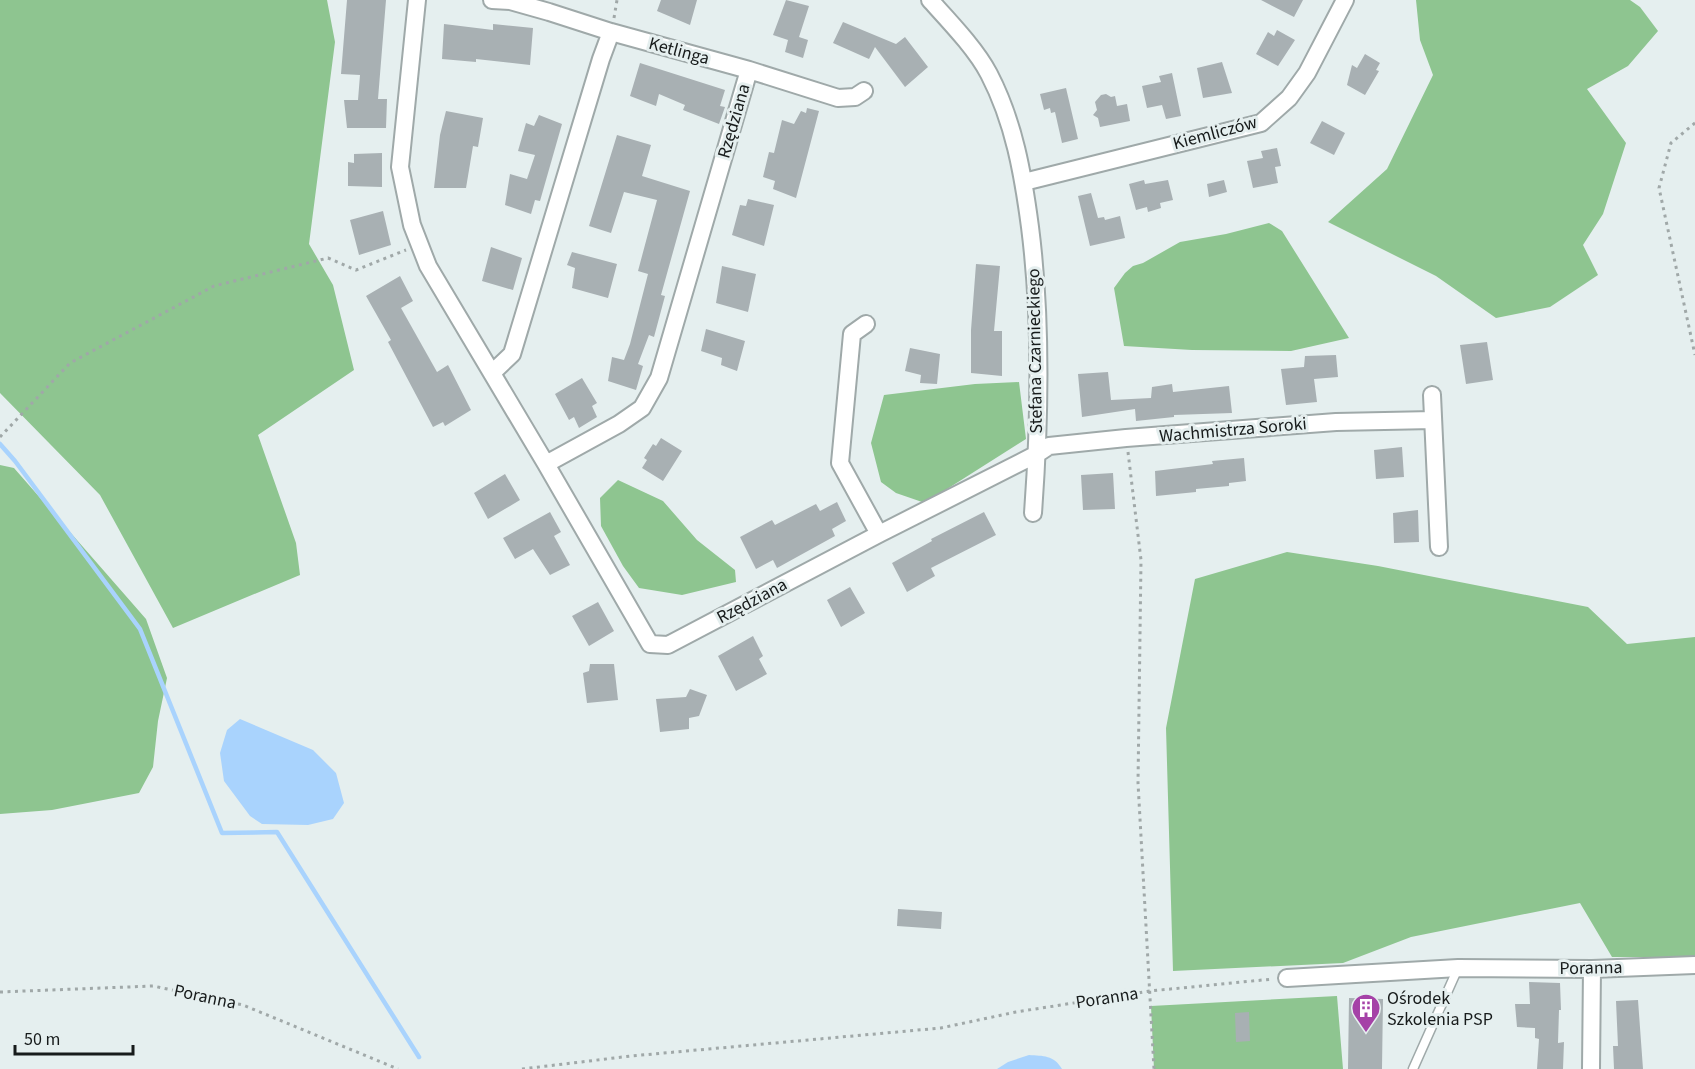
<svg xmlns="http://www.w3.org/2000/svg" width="1695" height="1069" viewBox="0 0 1695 1069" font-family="'Source Sans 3',sans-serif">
	<rect width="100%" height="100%" fill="#e5efef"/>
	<path fill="#8ec590" d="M0 0H327L335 42 309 244 333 285 354 370 258 435 296 543 300 575 173 628 100 495 0 393Z
		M1416 0H1630L1640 7 1658 31 1628 66 1587 89 1626 143 1603 214 1583 245 1598 275 1550 307 1496 318 1436 276 1328 222 1387 169 1433 75 1420 40Z
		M1269 223 1282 231 1349 338 1291 351 1192 350 1124 346 1114 288 1125 273 1133 266 1143 263 1180 242 1226 234Z
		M1019 382 1026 439 925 503 896 493 881 482 871 443 884 395 975 384Z
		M0 465 14 468 146 619 167 678 158 721 153 767 139 793 52 810 0 814Z
		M618 480 663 501 697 540 735 570 736 582 682 595 639 588 623 566 601 526 600 498Z
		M1287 552 1378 566 1588 607 1627 644 1695 637V957H1612L1580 903 1411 937 1343 963 1173 971 1166 728 1195 579Z
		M1337 996 1343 1069H1154L1151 1006Z"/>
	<path fill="#a9d3fd" d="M240 719 313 750 336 773 344 803 333 819 308 825 262 824 250 816 224 781 220 753 227 730Z
		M1029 1055C1043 1056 1054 1055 1062 1069H997L1008 1062Z"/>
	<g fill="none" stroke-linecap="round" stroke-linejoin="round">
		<path stroke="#a9d3fd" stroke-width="4.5" d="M0 444 15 461 140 629 222 833 277 832 419 1057"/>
	</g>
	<path fill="#a8b0b3" d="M347 0H386L378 99H387L386 128H347L344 100H358L360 75 341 74Z
		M661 0H697L690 25 657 11Z
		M786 0 809 6 799 37 808 40 803 58 785 52 788 40 773 35Z
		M1261 0H1303L1294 17Z
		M843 22 896 44 905 37 928 67 905 87 875 47 869 59 833 43Z
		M444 24 493 30V24L533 28 530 65 476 59V62L442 59Z
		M1277 30 1295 40 1278 66 1256 54 1268 32 1274 36Z
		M1365 54 1380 63 1376 70 1379 71 1365 95 1347 85 1352 65 1357 68Z
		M1222 62 1232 93 1203 98 1197 68Z
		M640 63 725 90 720 106 725 107 719 124 683 110 685 105 659 94 656 106 630 96Z
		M1172 73 1181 116 1166 119 1162 105 1147 108 1142 86 1161 82 1159 76Z
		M1066 88 1078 139 1062 143 1055 112 1051 113 1050 108 1044 110 1040 94Z
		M1106 94 1111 97 1115 96 1117 106 1127 104 1130 121 1100 127 1098 118 1093 115 1097 110 1095 102 1101 95Z
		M807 108 819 111 796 198 773 189 775 181 763 177 769 152 774 153 782 120 794 124 801 111 806 113Z
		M446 111 483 118 478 147 473 146 466 188H434L440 135Z
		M539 115 562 124 540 201 535 200 531 214 505 205 510 174 527 179 535 155 518 151 526 123 534 126Z
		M1322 121 1345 133 1334 155 1310 143Z
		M617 135 651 145 642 176 690 191 661 295 665 296 654 337 649 335 638 364 643 366 636 390 608 381 612 357 624 360 630 344 648 274 638 271 657 200 624 192 611 233 589 226Z
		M1277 148 1281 166 1275 167 1278 183 1253 188 1247 161 1263 158 1261 151Z
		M382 153V187L348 186V162L354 163V154Z
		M1144 180 1145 184 1168 180 1173 200 1160 203 1161 208 1148 212 1147 207 1136 210 1129 184Z
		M1224 180 1227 192 1209 197 1207 184Z
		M1091 193 1098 218 1104 217 1105 220 1120 216 1125 238 1090 246 1078 196Z
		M748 199 774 205 764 246 732 235 740 205 746 206Z
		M383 211 391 245 359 255 350 220Z
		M491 247 522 258 513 290 482 281Z
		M572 252 617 264 608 298 572 288 575 268 567 265Z
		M976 264 1000 266 994 331H1002V376L971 373V330Z
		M722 266 756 274 748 312 716 303Z
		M400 276 413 301 401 308 437 372 448 365 471 410 445 426 443 422 433 427 388 342 391 340 366 296Z
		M706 329 745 341 737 371 721 365 722 358 701 351Z
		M1487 342 1493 380 1466 384 1460 345Z
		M910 348 940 354 937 384 920 383 921 375 905 371Z
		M1336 355 1338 377 1314 379 1317 402 1286 405 1281 369 1304 367 1305 356Z
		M1108 372 1111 400 1151 398 1152 387 1172 384 1173 392 1229 386 1232 413 1174 415V417L1136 421 1135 409 1082 417 1078 374Z
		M582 378 597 403 592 406 597 417 579 428 574 417 569 420 555 394Z
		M661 438 682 451 663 481 642 468 647 460 644 458 653 444 656 446Z
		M1402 447 1404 477 1376 479 1374 450Z
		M1244 458 1246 481 1229 483V486L1196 489V492L1156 496 1155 471 1213 464 1212 461Z
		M1113 473 1115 509 1083 510 1081 475Z
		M505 474 520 500 488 519 474 493Z
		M837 502 846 521 832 529 835 536 777 568 773 560 756 569 740 537 772 520 775 525 816 504 820 511Z
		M1418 510 1419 542 1394 543 1393 513Z
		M550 512 561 532 554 536 570 565 550 575 533 549 515 559 503 538Z
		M984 512 996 535 931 568 935 576 907 592 892 563 932 541 931 539Z
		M850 587 865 613 841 627 827 600Z
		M598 602 614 631 589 646 572 616Z
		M753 636 763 656 759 659 767 674 736 691 718 656Z
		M590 664H614L618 700 587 703 583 673 589 671Z
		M690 689 707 695 699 716 689 718V729L660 732 656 699 686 697Z
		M898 909 942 912 941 929 897 926Z
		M1529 982 1560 983 1561 1010H1559L1558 1043 1564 1042 1563 1069H1537L1539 1039 1535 1038V1028L1517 1027 1515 1004H1530Z
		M1349 998 1383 999 1382 1069H1348Z
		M1638 1000 1643 1069H1614L1613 1046H1618L1616 1001Z
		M1249 1012 1250 1041 1236 1042 1235 1013Z"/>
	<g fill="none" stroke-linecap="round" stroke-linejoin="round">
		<g stroke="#9fa9a9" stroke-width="11">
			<path id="lane" d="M1413 1069 1458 968"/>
		</g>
		<g stroke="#9fa9a9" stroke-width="20">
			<path id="street" d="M417 0 400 167 412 225 428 266 546 464 650 644 668 645 879 534 1037 454 1049 446 1126 438 1336 422 1433 420
				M492 0 510 1 549 12 611 32 749 70 838 98 855 97 864 91
				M930 0C949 21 976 49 989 74 1014 122 1023 174 1030 227 1042 321 1040 418 1033 513
				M1024 182 1261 123 1289 98 1307 73 1345 0
				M866 324 852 334 840 463 879 534
				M492 373 512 354 601 59 611 32
				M1432 395 1439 547
				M546 464 619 424 642 408 659 378 749 70
				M1287 978 1458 968 1592 969 1695 965
				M1591 1069 1592 969"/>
		</g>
		<path stroke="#a0a8a8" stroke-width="3" stroke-dasharray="3 4.5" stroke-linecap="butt" d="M614 18 617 0
			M1695 123 1671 143 1659 188 1695 355
			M0 437 70 363 214 286 328 258 356 270 406 250
			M1128 452 1141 560 1138 783 1154 1069
			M0 992 153 986 243 1005 398 1069
			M522 1069 631 1056 941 1028 1016 1012 1150 991 1273 979"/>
		<use href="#lane" stroke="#fff" stroke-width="8"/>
		<use href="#street" stroke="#fff" stroke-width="16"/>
	</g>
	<defs>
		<g id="building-pin" transform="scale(1.5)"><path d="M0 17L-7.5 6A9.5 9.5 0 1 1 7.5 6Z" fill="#a542a7" stroke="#e5efef"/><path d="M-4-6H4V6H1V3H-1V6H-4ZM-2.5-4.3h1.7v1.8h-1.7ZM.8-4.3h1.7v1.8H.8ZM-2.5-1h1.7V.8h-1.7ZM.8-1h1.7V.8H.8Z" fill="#fff"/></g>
	</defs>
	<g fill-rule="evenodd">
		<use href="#building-pin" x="1366" y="1008"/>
	</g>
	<g text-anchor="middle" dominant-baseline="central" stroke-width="6" stroke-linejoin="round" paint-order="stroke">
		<g font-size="18" fill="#171b1b" stroke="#e5efef">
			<text transform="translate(679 51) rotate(15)">Ketlinga</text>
			<text transform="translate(734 121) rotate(-74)">Rzędziana</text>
			<text transform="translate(1215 133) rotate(-15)">Kiemliczów</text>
			<text transform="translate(1035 351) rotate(-91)">Stefana Czarnieckiego</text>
			<text transform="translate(1233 430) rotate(-5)">Wachmistrza Soroki</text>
			<text transform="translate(752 601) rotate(-28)">Rzędziana</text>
			<text transform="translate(1591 968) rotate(-1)">Poranna</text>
			<text transform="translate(205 997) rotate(12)">Poranna</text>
			<text transform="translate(1107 998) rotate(-9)">Poranna</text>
		</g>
		<g font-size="18" fill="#171b1b" stroke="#e5efef" text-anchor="start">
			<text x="1387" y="998">Ośrodek<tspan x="1387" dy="21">Szkolenia PSP</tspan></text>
		</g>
	</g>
	<path d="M15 1045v9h118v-9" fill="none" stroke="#171b1b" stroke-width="3"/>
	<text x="24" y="1045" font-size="18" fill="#171b1b" stroke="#e5efef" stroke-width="4.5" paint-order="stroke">50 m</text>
</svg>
